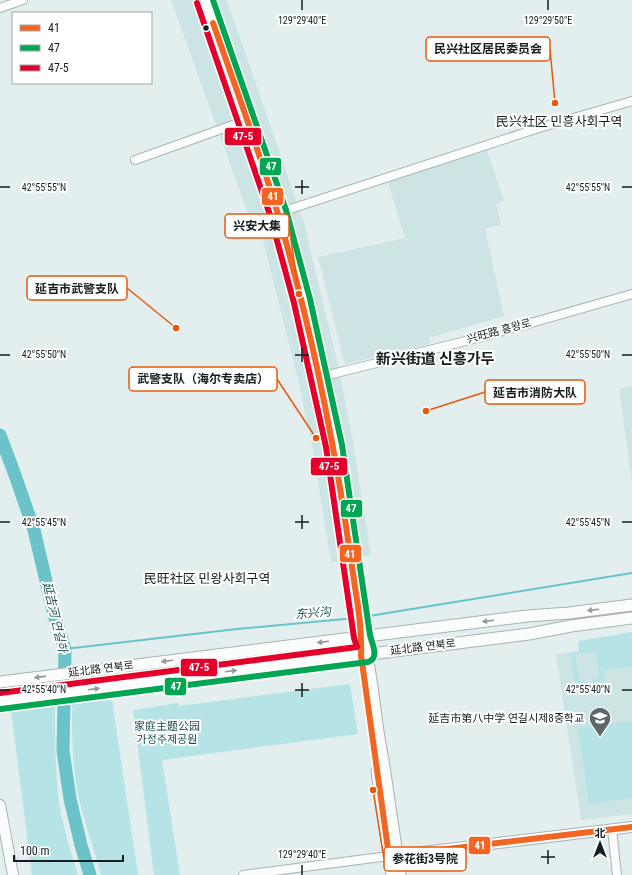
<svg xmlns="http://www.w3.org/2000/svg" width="632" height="875" viewBox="0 0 632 875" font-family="'Roboto Condensed','Noto Sans SC','Noto Sans KR',sans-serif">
	<rect width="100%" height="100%" fill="#e3efef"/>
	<path fill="#cde4e5" d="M171 0H227L304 223 338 365 352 436 371 555 331 562 312 445 297 375 258 221 253 222 248 214Z
		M487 150 504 201 496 203 501 225 485 229 504 316 429 338 430 344 345 364 318 257 405 238 387 179Z
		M632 386V483L619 389Z
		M632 645V814L581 820 556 654Z"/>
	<path fill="#b6e3e6" d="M632 632V667L603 670 604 681 593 683 592 679 599 678 596 652 575 654 580 682H586V685L576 686 570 653 579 651 578 641Z
		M350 684 358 734 162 760 180 875H154L133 710 178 703 179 706Z
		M112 700 138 875H101C93 845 81 814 76 783 72 757 72 730 72 703Z
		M55 705C55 735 55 765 58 794 61 822 70 849 78 875H32L11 711Z
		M632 721V798L589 804 578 728Z"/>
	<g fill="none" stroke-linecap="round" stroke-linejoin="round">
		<path stroke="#6ac3c8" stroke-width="2" d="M363 617 632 573
			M65 649 237 629 356 618"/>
		<path stroke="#6ac3c8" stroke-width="13" d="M0 435 15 475 34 530 54 615 65 649 63 751 70 799 81 845 90 875"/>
		<g stroke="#a9b2b2" stroke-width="10">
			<path id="minor" d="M0 8 23 0
				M135 160 247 120
				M278 213 539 128 632 101
				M320 377 482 337 632 294
				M612 829 617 875
				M243 875 389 856"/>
		</g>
		<g stroke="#a9b2b2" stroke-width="12">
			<path id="tertiary" d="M205 0 278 213 302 301 334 446 362 637
				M0 805 13 875
				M390 856 632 827"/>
		</g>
		<g stroke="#a9b2b2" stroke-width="13">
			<path id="secondary" d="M362 637C374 677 374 719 383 760L400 875
				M0 682 527 616 569 613 632 605
				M0 701 529 634 571 626 632 618
				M377 772 392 875"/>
		</g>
		<use href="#minor" stroke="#fbfdfd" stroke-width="8"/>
		<use href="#tertiary" stroke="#fbfdfd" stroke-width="10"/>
		<use href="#secondary" stroke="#fbfdfd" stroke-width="11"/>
		<g stroke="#fff" stroke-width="9">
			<path id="bus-1" d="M213 23C237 91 262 158 282 228 308 319 328 412 343 506 347 533 351 560 355 587 359 610 362 632 361 655L389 856 632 827"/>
		</g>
		<g stroke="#fff" stroke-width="9">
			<path id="bus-2" d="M1 709 368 662C380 658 372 644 370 635L342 445 310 299 286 210 213 0"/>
		</g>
		<g stroke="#fff" stroke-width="9">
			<path id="bus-3" d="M0 693 357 647 354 638 326 447 294 303 270 215 197 3"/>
		</g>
		<use href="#bus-1" stroke="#f26522" stroke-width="6"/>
		<use href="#bus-2" stroke="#00a651" stroke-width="6"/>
		<use href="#bus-3" stroke="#e4002b" stroke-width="6"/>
	</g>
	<defs><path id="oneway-solid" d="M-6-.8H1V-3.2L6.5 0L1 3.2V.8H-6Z"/></defs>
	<g fill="#949999">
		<use href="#oneway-solid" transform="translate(593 610) rotate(173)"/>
		<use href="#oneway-solid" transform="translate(488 621) rotate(173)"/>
		<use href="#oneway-solid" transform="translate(323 642) rotate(173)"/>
		<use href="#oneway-solid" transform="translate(167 661) rotate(173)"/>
		<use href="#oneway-solid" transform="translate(231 671) rotate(-7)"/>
		<use href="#oneway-solid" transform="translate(40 677) rotate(172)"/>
		<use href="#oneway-solid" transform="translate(94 689) rotate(-7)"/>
	</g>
	<path fill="none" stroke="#161e1f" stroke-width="1.5" d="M302 0V10M548 0V10M302 180V194M0 187H10M295 187H309M622 187H632M302 348V362M0 355H10M295 355H309M622 355H632M302 515V529M0 522H10M295 522H309M622 522H632M302 683V697M0 690H10M295 690H309M622 690H632M548 850V864M541 857H555M302 865V875"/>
	<defs>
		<g id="school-pin" transform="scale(1.15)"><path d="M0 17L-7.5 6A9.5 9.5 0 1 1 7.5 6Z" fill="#5e6768" stroke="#fff"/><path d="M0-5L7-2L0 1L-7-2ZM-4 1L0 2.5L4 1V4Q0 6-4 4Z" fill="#fff"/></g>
	</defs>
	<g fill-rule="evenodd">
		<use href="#school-pin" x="600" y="718"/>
	</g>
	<circle fill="#161e1f" stroke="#fff" stroke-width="1.5" cx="206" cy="28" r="3.5"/>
	<g text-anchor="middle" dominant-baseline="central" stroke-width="4" stroke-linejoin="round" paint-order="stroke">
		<g font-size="11" fill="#161e1f" stroke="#fff">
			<text transform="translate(499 331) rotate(-15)">兴旺路 흥왕로</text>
			<text transform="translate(423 647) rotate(-7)">延北路 연북로</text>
			<text transform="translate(101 669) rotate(-7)">延北路 연북로</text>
		</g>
		<g font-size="11" fill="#161e1f" stroke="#fff" text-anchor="end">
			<text x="584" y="718">延吉市第八中学 연길시제8중학교</text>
		</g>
		<g font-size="11" fill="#184b4f" stroke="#fff">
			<text x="167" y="726">家庭主题公园<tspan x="167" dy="13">가정주제공원</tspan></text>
		</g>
		<g font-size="12" font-style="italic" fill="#225458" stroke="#fff">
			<text transform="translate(313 613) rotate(-5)">东兴沟</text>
			<text transform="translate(55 617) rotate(77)">延吉河 연길하</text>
		</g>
		<g font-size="13" fill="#161e1f" stroke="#fff">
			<text x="559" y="121">民兴社区 민흥사회구역</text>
			<text x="207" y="578">民旺社区 민왕사회구역</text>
		</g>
		<g font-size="15" font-weight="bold" fill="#161e1f" stroke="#fff">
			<text x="435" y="359">新兴街道 신흥가두</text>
		</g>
	</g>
	<g font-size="10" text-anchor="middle" fill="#161e1f" stroke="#fff" stroke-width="4" stroke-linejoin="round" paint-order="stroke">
		<text x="302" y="24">129°29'40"E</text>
		<text x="548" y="24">129°29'50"E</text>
		<text x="44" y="191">42°55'55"N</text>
		<text x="588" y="191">42°55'55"N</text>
		<text x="44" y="358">42°55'50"N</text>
		<text x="588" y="358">42°55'50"N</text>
		<text x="44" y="526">42°55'45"N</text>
		<text x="588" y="526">42°55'45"N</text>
		<text x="44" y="693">42°55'40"N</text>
		<text x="588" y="693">42°55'40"N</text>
		<text x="302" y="858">129°29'40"E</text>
	</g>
	<path fill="none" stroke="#e8590c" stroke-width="1.5" d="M555 103L550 49M299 294L289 226M176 328L127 288M316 438L277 379M426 411L485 392M373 790L384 859"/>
	<g fill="#e8590c" stroke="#fff" stroke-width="1.5">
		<circle cx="555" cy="103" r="4"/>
		<circle cx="299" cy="294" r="4"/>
		<circle cx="176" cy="328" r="4"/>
		<circle cx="316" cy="438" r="4"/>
		<circle cx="426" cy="411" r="4"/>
		<circle cx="373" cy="790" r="4"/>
	</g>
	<g fill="#fff" stroke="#e8590c" stroke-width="1.5">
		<rect x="426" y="37" width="124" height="24" rx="4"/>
		<rect x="225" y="214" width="64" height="24" rx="4"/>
		<rect x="27" y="276" width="100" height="24" rx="4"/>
		<rect x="129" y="367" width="148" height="24" rx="4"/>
		<rect x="485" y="380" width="100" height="24" rx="4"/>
		<rect x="384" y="847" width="82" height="24" rx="4"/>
	</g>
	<g font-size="12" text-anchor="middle" font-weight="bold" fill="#161e1f">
		<text x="488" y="53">民兴社区居民委员会</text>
		<text x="257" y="230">兴安大集</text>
		<text x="77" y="293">延吉市武警支队</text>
		<text x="203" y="383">武警支队（海尔专卖店）</text>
		<text x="535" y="397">延吉市消防大队</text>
		<text x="425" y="863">参花街3号院</text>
	</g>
	<g stroke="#fff" stroke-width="1.5">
		<rect x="224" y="127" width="38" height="19" rx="4" fill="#e4002b"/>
		<rect x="259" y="157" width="23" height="19" rx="4" fill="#00a651"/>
		<rect x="261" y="187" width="23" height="19" rx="4" fill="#f26522"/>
		<rect x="310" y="457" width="38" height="19" rx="4" fill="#e4002b"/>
		<rect x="340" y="499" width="23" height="19" rx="4" fill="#00a651"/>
		<rect x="339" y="544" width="23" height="19" rx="4" fill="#f26522"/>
		<rect x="180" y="658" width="38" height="19" rx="4" fill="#e4002b"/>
		<rect x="164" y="677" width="23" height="19" rx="4" fill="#00a651"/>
		<rect x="468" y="836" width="23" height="19" rx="4" fill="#f26522"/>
	</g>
	<g font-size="11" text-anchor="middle" font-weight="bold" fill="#fff">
		<text x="243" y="140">47-5</text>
		<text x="271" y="170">47</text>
		<text x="273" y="200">41</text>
		<text x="329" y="470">47-5</text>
		<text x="351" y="512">47</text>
		<text x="350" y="558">41</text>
		<text x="199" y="671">47-5</text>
		<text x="176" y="690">47</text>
		<text x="480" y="849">41</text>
	</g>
	<rect x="12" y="12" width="140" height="72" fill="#ffffff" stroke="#a2a5a5"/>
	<rect x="20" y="25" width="20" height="6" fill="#f26522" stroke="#a2a5a5"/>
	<text x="48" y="32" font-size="12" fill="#161e1f">41</text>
	<rect x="20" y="45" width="20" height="6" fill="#00a651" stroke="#a2a5a5"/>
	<text x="48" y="52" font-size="12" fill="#161e1f">47</text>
	<rect x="20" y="65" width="20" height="6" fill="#e4002b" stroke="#a2a5a5"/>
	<text x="48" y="72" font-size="12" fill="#161e1f">47-5</text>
	<g transform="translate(600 843)" stroke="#ffffff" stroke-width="3" paint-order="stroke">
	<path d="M0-3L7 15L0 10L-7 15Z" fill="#161e1f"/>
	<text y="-6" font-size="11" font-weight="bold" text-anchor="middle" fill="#161e1f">北</text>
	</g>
	<path d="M14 855v6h109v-6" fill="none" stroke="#161e1f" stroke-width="2"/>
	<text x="20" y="855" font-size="12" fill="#161e1f" stroke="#ffffff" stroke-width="3" paint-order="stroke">100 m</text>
</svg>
